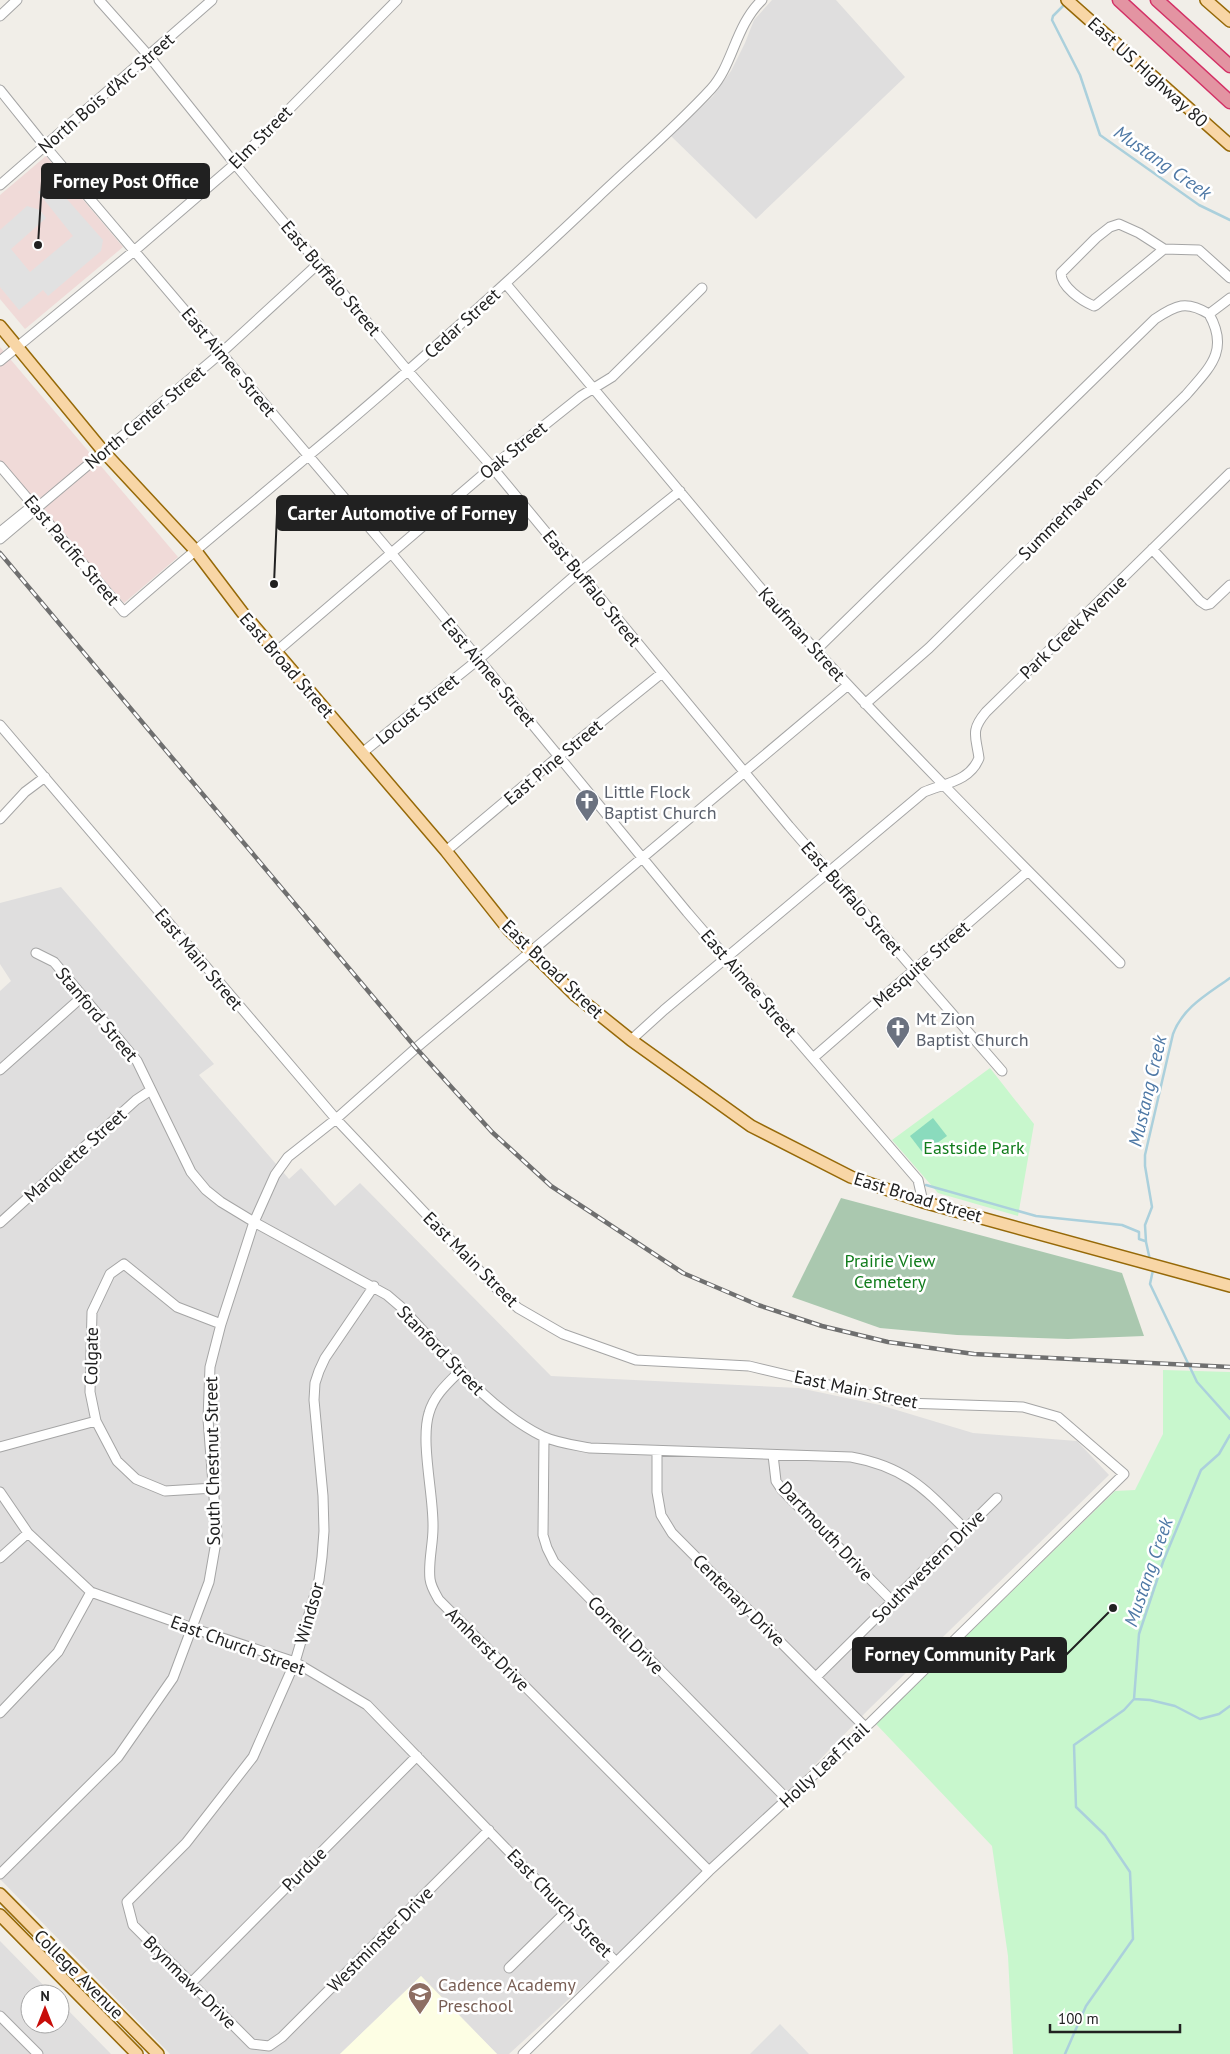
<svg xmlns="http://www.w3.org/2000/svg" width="1230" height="2054" viewBox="0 0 1230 2054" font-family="'PT Sans',sans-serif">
	<rect width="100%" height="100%" fill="#f1eee8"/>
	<path fill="#dfdede" d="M772 0H836L905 77 756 219 671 136 713 96 731 71 745 43 754 20Z
		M61 887 214 1064 199 1075 289 1179 301 1168 335 1206 360 1183 551 1376 799 1388 880 1405 973 1433 1077 1441 1109 1475 868 1710 732 1850 509 2054H497L421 1976 340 2054H170L0 1879V991L11 981 0 964V903Z
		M0 1941 52 1994H30V2024H60V2002L111 2054H0Z"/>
	<path fill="#f0dad8" d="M46 156 123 247 25 329 0 299V195Z
		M0 347 178 557 124 603 0 461Z"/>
	<path fill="#fdfee4" d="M421 1976 497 2054H340Z"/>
	<path fill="#aac8af" d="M841 1198 1122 1273 1144 1336 1068 1339 957 1335 880 1328 792 1297Z"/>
	<path fill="#c8f7cd" d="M990 1068 1034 1124 1018 1216 938 1193 892 1140Z
		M1163 1370 1230 1372V2054H1013L1008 1956 992 1846 876 1724 1115 1491 1135 1490 1163 1434Z"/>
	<path fill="#8adbbd" d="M933 1118 947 1136 923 1153 910 1136Z"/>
	<path fill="#e1e1e1" d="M51 181 103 240 101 251 48 296 43 290 19 310 0 287V230L27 206 40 210 46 218 11 249 30 272 73 236 38 192Z
		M780 2024 809 2054H750Z"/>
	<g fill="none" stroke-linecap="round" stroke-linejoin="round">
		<path stroke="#abd0dc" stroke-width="2.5" d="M1063 6 1053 16 1052 20 1080 75 1100 135 1199 205 1230 220
			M926 1185 1036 1216 1122 1225 1139 1232V1239L1145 1241
			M1150 1260 1146 1242 1145 1225 1152 1207 1145 1166V1155L1173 1034C1183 1007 1208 994 1230 978
			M1153 1270 1150 1284 1197 1382 1230 1419
			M1134 1699 1150 1700 1175 1706 1200 1719 1219 1714 1230 1706
			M1065 2054 1086 2006 1133 1939 1130 1872 1105 1835 1076 1807 1074 1745 1124 1710 1134 1699 1139 1634 1163 1562 1201 1470 1219 1454 1230 1435"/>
		<g stroke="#a5a5a5" stroke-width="11">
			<path id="minor" d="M99 0 148 55 235 164 408 371 492 467 789 826 1002 1071
				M0 16 17 0
				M0 90 45 146 392 554 687 912 918 1180 923 1202
				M0 185 212 0
				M1164 249 1096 305 1094 306C1082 301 1061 287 1061 273L1096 238 1110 227 1119 224 1139 233 1164 249 1199 250 1230 278
				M506 284 773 603C884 727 1002 845 1120 963
				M0 361 134 251 235 164 397 0
				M0 466 124 612C184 559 247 508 308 456 408 373 504 286 598 197 636 161 676 127 711 89 733 65 735 26 762 0
				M0 532 26 511 36 508
				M0 539 221 353 319 263
				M1152 549 1200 601 1206 605 1210 604 1230 585
				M277 651 492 467 581 396 612 377 702 288
				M815 651 1155 319C1176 305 1186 300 1209 314L1230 298
				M865 704 929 648 1186 395C1209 368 1230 351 1209 314
				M0 725 336 1119 495 1287 518 1308 563 1334 636 1360 749 1366 905 1403 1023 1407 1058 1417 1124 1474 871 1722 709 1871 523 2054
				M362 753 479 659 579 572 680 491
				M0 819 25 792 45 777
				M446 851 559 756 662 673
				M36 953 54 962 137 1061 191 1172 206 1190 221 1202 254 1222 387 1295 401 1307C444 1352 485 1407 542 1436 557 1443 574 1445 590 1448L851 1457C907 1467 927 1491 965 1529
				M631 1040 664 1010 924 792C946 783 970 781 979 758 976 736 970 731 986 712L1230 473
				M813 1058 1028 871
				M0 1070 83 996
				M0 1223 136 1100 151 1090
				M374 1286 325 1358 319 1371 315 1383 314 1400 323 1496 324 1531 322 1557 319 1580 295 1662 253 1757 186 1843 127 1902 133 1925 252 2044 269 2046 282 2037 489 1830
				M461 1370C448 1383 434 1395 429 1413 420 1442 434 1496 433 1528 433 1545 428 1562 430 1579 431 1587 435 1593 439 1600L709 1871
				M544 1437 543 1535 547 1548 554 1562 787 1799
				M0 1447 96 1421
				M657 1451V1492L661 1515 672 1533 865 1727
				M773 1455 776 1481 782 1490 892 1601
				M214 1488 165 1491 136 1479 117 1461 96 1421 90 1392 92 1312 110 1274 124 1264 177 1307 221 1324
				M0 1492 28 1533 91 1592 192 1628 295 1662 367 1705 616 1962
				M0 1558 28 1533
				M816 1677 997 1498
				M0 1713 58 1652 91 1592
				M0 1874 118 1757 173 1678 209 1582 217 1536 208 1419 210 1367 221 1324 254 1222 275 1175 288 1157 336 1119 416 1048 848 685
				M509 1968 567 1911
				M191 1983 417 1756
				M0 2016 38 2054"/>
		</g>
		<g stroke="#966908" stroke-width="14">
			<path id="major" d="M1067 0 1230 145
				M1206 0 1230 21
				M0 326 103 451 195 550 242 612 446 851 508 929 575 995 631 1040 751 1126 851 1177 923 1202 1230 1286
				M0 1894 158 2054
				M0 1915 137 2054"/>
		</g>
		<g stroke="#d33166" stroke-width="15">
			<path id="highway" d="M1119 0 1230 102
				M1157 0 1230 66"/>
		</g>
		<use href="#minor" stroke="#fff" stroke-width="9"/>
		<use href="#major" stroke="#f8d6a6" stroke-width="11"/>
		<use href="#highway" stroke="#e394a2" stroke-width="12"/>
		<g stroke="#6f6f6f" stroke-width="4.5">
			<path id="rail" d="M0 553 416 1048 492 1132 551 1186 683 1273 758 1305 822 1326 888 1342 974 1354 1230 1367"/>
		</g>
		<use href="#rail" stroke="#fff" stroke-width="2.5" stroke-dasharray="8" stroke-linecap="butt"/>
	</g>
	<defs>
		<g id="church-pin" transform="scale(1.25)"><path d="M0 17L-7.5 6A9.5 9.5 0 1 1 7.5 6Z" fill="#6b7280" stroke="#fff"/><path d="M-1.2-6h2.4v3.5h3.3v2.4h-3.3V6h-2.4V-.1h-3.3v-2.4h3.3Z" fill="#fff"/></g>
		<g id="school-pin" transform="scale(1.25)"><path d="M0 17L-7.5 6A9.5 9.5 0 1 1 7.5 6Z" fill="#8d6e63" stroke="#fff"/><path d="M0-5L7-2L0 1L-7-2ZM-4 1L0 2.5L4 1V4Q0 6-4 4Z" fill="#fff"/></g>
	</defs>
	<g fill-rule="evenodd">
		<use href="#church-pin" x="587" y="801"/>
		<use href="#church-pin" x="898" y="1028"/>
		<use href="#school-pin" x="420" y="1994"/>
	</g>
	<g text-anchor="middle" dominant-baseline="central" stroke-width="5" stroke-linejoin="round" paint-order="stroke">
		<g font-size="18" fill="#212121" stroke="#fff">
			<text transform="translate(1148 72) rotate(42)">East US Highway 80</text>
			<text transform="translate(106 93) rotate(-41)">North Bois d’Arc Street</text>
			<text transform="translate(260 137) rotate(-45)">Elm Street</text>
			<text transform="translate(331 278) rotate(50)">East Buffalo Street</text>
			<text transform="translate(462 323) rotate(-42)">Cedar Street</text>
			<text transform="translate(229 362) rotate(50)">East Aimee Street</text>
			<text transform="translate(145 417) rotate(-40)">North Center Street</text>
			<text transform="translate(513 450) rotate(-39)">Oak Street</text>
			<text transform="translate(1060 518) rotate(-45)">Summerhaven</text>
			<text transform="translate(72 550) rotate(50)">East Pacific Street</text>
			<text transform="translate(592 588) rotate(51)">East Buffalo Street</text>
			<text transform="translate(1073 627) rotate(-44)">Park Creek Avenue</text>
			<text transform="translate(802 634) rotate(48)">Kaufman Street</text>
			<text transform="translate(287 665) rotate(49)">East Broad Street</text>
			<text transform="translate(489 672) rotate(50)">East Aimee Street</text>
			<text transform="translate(417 709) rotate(-39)">Locust Street</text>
			<text transform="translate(553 762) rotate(-40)">East Pine Street</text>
			<text transform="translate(852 898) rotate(49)">East Buffalo Street</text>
			<text transform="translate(199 959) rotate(50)">East Main Street</text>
			<text transform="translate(921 964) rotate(-41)">Mesquite Street</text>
			<text transform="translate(553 969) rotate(44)">East Broad Street</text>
			<text transform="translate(749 983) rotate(49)">East Aimee Street</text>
			<text transform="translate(97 1014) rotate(50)">Stanford Street</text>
			<text transform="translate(75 1155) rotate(-42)">Marquette Street</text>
			<text transform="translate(918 1197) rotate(17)">East Broad Street</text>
			<text transform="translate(471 1259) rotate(45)">East Main Street</text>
			<text transform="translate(441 1350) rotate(46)">Stanford Street</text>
			<text transform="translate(91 1356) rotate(-89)">Colgate</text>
			<text transform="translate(856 1389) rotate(12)">East Main Street</text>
			<text transform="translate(212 1461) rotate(-91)">South Chestnut Street</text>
			<text transform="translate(826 1531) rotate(47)">Dartmouth Drive</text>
			<text transform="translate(928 1566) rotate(-45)">Southwestern Drive</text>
			<text transform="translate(739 1600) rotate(45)">Centenary Drive</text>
			<text transform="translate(309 1613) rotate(-74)">Windsor</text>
			<text transform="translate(626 1635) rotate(46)">Cornell Drive</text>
			<text transform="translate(238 1645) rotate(20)">East Church Street</text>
			<text transform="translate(488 1649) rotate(45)">Amherst Drive</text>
			<text transform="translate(824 1765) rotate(-43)">Holly Leaf Trail</text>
			<text transform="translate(304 1869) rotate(-45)">Purdue</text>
			<text transform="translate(560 1903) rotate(46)">East Church Street</text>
			<text transform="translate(380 1939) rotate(-45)">Westminster Drive</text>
			<text transform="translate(79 1974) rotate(45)">College Avenue</text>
			<text transform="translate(190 1982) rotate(45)">Brynmawr Drive</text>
		</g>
		<g font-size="18" fill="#5b616d" stroke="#fff" text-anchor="start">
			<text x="604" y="791">Little Flock<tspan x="604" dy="21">Baptist Church</tspan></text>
			<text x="916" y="1018">Mt Zion<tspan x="916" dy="21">Baptist Church</tspan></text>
		</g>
		<g font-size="18" fill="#117c1c" stroke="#fff">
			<text x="974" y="1147">Eastside Park</text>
			<text x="890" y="1260">Prairie View<tspan x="890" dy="21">Cemetery</tspan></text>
		</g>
		<g font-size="18" fill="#785e54" stroke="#fff" text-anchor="start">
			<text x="438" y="1984">Cadence Academy<tspan x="438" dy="21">Preschool</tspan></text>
		</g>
		<g font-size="19" font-style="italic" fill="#4e78a5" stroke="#fff">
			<text transform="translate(1163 162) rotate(35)">Mustang Creek</text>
			<text transform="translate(1147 1091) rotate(-77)">Mustang Creek</text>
			<text transform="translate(1148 1572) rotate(-71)">Mustang Creek</text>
		</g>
	</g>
	<path fill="none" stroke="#212121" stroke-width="2" d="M38 245L42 181M274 584L277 513M1113 1608L1066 1655"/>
	<g fill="#212121" stroke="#fff" stroke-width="2">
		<circle cx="38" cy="245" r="5"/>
		<circle cx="274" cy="584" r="5"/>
		<circle cx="1113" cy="1608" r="5"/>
	</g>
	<g fill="#212121" stroke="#212121" stroke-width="2">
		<rect x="42" y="164" width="167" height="34" rx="5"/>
		<rect x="277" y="496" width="250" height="34" rx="5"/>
		<rect x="853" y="1638" width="213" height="34" rx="5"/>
	</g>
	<g font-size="19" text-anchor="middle" font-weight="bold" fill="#fff">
		<text x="126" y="188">Forney Post Office</text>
		<text x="402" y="520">Carter Automotive of Forney</text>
		<text x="960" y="1661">Forney Community Park</text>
	</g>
	<g transform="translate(45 2009)"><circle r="24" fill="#ffffff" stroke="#a6a6a6"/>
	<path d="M0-4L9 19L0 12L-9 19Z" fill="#c80d0a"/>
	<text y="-8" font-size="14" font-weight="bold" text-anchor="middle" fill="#212121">N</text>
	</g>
	<path d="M1050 2024v8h130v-8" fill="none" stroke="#212121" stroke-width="2.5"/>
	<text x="1058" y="2024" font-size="15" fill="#212121" stroke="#ffffff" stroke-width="4" paint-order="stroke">100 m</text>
</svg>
